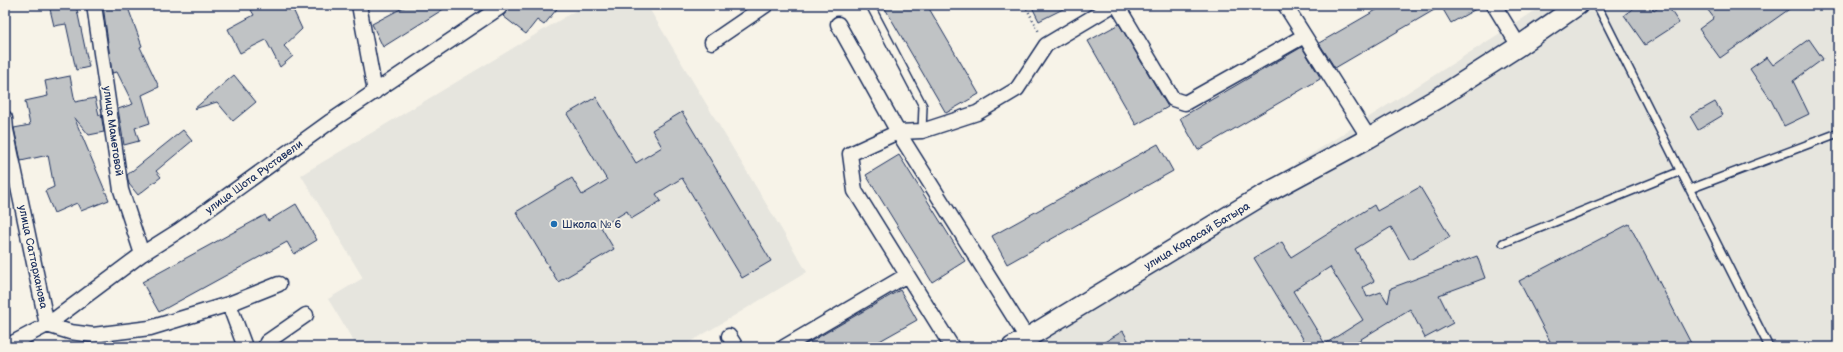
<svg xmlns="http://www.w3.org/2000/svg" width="1843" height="352" viewBox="0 0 1843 352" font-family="'Balsamiq Sans',sans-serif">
	<rect width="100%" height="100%" fill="#f7f3e8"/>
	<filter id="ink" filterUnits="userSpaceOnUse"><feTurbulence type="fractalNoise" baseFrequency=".025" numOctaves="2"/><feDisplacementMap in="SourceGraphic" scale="8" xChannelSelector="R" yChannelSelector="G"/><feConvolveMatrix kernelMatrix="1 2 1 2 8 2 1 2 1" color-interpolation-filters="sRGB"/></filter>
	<g filter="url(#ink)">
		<path fill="#e6e5de" d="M585 5H647L807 272 682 347H357L328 299 363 278 301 175Z
			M1544 5H1838V347H1010Z"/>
		<path fill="#c0c3c5" stroke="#1b2f5e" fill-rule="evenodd" d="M49 5H76L89 67 76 70 66 24 54 26Z
			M103 5H127L142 46 140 47 159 87 142 95 150 123 135 128 139 141 124 145 118 109 133 104 117 72 112 73Z
			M262 5H291L302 29 284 46 293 56 280 67 266 40 240 53 228 29 254 15 251 10Z
			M408 5H450L383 47 372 24Z
			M509 5H560L544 25 537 20 526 34 503 16 508 10Z
			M883 5H927L979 94 946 113Z
			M1031 5H1071L1039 21Z
			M1385 5H1483L1451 23 1441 6 1335 68 1319 43Z
			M1638 5H1650L1654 11 1662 5H1667L1679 23 1645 45 1624 15Z
			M1704 5H1795L1720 58 1699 29 1714 18Z
			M1119 24 1168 107 1136 125 1088 41Z
			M1809 39 1823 59 1793 81 1809 114 1784 126 1771 100 1750 69 1767 57 1773 65Z
			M1302 47 1320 77V79L1198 150 1180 118Z
			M234 75 256 102 233 121 217 102 194 109Z
			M70 76 75 102 95 98 99 115 101 114 104 132 89 135 74 117 109 200 81 211 77 203 54 213 45 191 54 187 48 155 21 161 14 128 30 125 25 101 48 96 45 81Z
			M596 97 636 163 662 147 652 130 682 112 771 261 742 278 682 178 656 194 661 201 631 219 627 211 601 227 614 249 558 282 516 212 572 178 582 195 607 180 567 114Z
			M1715 102 1723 115 1698 130 1690 116Z
			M183 130 192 141 156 171 161 177 138 195 129 184 127 175Z
			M1158 144 1173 171 1007 264 992 236Z
			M899 155 965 261 932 282 866 175Z
			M1420 187 1450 237 1410 260 1391 227 1355 249 1374 281 1363 287 1367 297 1381 292 1388 303 1391 288 1477 256 1485 278 1439 295 1453 323 1425 338 1410 309 1348 347H1308L1254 258 1282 242 1291 257 1374 205 1377 211ZM1330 267 1363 320 1325 344 1293 291Z
			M296 204 317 240 294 254 287 242 159 312 142 282 265 215 268 221Z
			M1629 224 1693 347H1553L1519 281Z
			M900 290 917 320 869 347H801Z
			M1123 331 1132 347H1096Z"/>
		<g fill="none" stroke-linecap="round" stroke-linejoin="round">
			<g stroke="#1b2f5e" stroke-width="10">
				<path id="service" d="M870 5 923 106 922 131
					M1597 5 1769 347
					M1690 189 1838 133
					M1503 243 1681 171"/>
			</g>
			<g stroke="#1b2f5e" stroke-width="17">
				<path id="minor" d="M94 5 121 190 142 254
					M359 5 375 92
					M1117 5 1173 99 1185 103 1304 36
					M1285 5 1369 138
					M1494 5 1519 46
					M838 24 898 132 1027 338
					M712 42 766 5
					M5 118 6 130 47 325 70 332 93 335 150 328 229 304 279 284
					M229 304 245 347
					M729 336 736 347
					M5 347 47 325 142 254 180 230 331 121 499 8 501 5
					M265 347 267 342 306 315
					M784 347 907 275
					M952 347 855 191 850 154 898 132 922 131 977 113 1017 89 1046 45 1113 5"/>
			</g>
			<g stroke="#1b2f5e" stroke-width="22">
				<path id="secondary" d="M1012 347 1263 195 1369 138 1438 98 1519 46 1578 5"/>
			</g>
			<path stroke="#1b2f5e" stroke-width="2.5" stroke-dasharray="1 3" stroke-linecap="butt" d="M1025 5 1039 32"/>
			<use href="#service" stroke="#f7f3e8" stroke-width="7"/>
			<use href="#minor" stroke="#f7f3e8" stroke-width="14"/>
			<use href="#secondary" stroke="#f7f3e8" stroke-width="19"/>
		</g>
	</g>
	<circle fill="#1f6fb2" stroke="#f7f3e8" stroke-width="1.5" cx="554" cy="224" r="4"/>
	<g text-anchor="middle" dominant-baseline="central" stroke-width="3.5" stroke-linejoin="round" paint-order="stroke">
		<g font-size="11" fill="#1b2f5e" stroke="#f7f3e8">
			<text transform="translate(113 131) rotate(82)">улица Маметовой</text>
			<text transform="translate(254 177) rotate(-36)">улица Шота Руставели</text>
			<text transform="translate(1197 236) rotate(-31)">улица Карасай Батыра</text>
			<text transform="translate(33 257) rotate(78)">улица Саттарханова</text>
		</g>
		<g font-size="11" fill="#1b2f5e" stroke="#f7f3e8" text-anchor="start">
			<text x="562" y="224">Школа № 6</text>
		</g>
	</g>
	<rect width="1843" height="352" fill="none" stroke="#f7f3e8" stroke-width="20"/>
	<rect x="10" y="10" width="1823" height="332" fill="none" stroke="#1b2f5e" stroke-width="1.5" filter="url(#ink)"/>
</svg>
